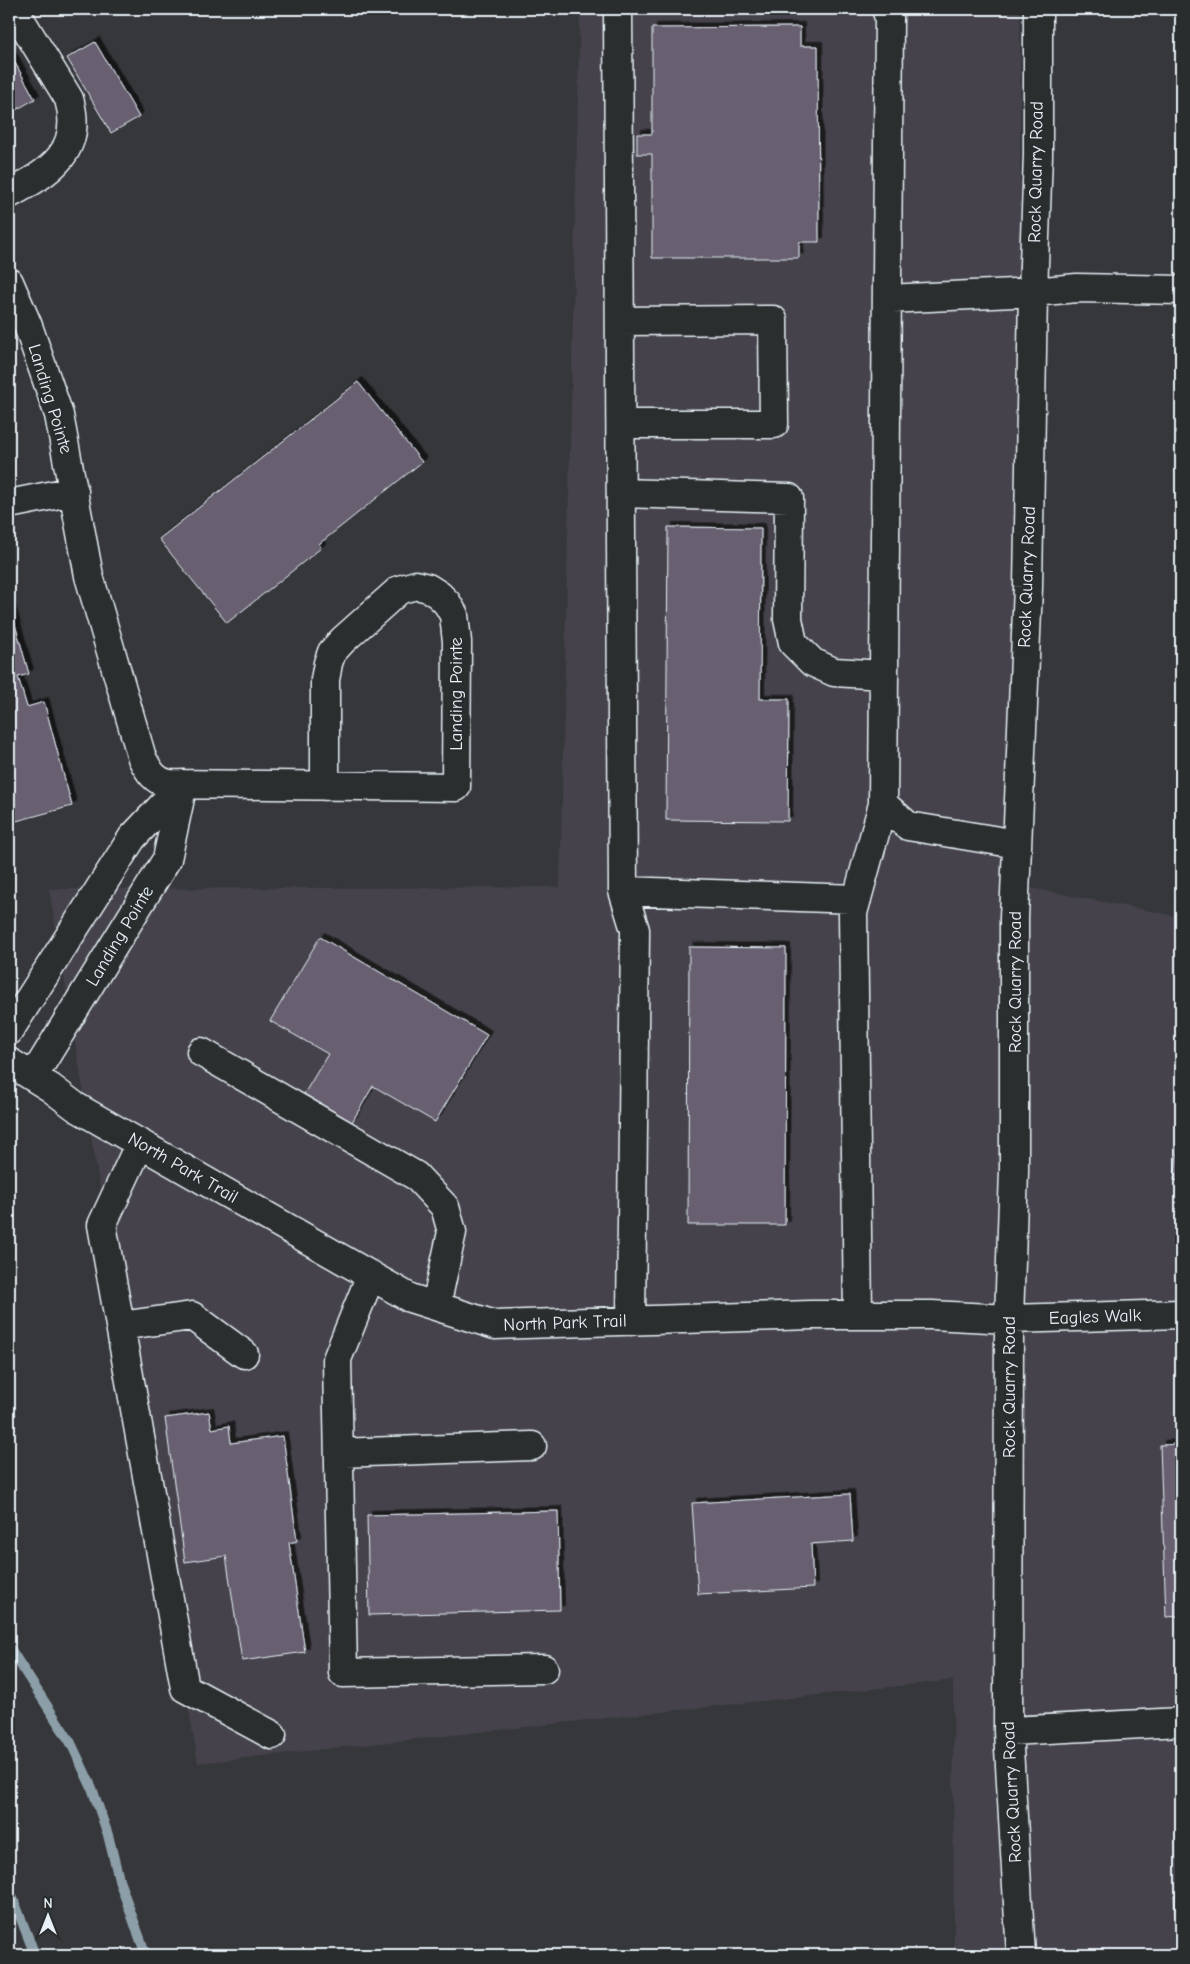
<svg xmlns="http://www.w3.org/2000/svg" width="1190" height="1964" viewBox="0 0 1190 1964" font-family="'Comic Neue',sans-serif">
	<defs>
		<filter id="shadow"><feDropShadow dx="4.5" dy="-4.5" stdDeviation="0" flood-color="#0009"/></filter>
	</defs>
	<rect width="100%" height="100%" fill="#36373b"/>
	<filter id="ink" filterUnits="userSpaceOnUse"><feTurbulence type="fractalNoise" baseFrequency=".02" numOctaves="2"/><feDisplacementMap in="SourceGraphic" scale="10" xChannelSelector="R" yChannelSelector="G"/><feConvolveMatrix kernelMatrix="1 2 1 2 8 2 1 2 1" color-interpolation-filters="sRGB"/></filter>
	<g filter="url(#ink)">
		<path fill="#45434b" d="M580 9H1020V886L1181 917V1955H954L953 1680 198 1763 49 889 560 887Z"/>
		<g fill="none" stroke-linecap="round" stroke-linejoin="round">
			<path stroke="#8c9fa8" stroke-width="10" d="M9 1647 71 1743 92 1788 108 1835 120 1883 146 1955
				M9 1888 35 1955"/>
		</g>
		<path fill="#676071" stroke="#e8f1f8" filter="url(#shadow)" d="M800 27V46H818L819 242H799V258H652V154H637V134H652V28Z
			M95 42 139 117 111 133 67 58Z
			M9 52 35 99 9 114Z
			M358 382 422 462 319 544 321 548 227 623 159 539Z
			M1181 469V524H1179L1178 470Z
			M668 527 761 528 760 699H789L788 821 666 820Z
			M9 603 29 674 18 677 27 707 44 702 72 806 9 823Z
			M320 937 487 1035 435 1122 373 1086 352 1122 304 1094 328 1054 270 1021Z
			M689 947 786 948 785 1225H688Z
			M1181 1120V1181L1174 1180Z
			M209 1412 212 1429 229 1426 231 1443 283 1436 297 1541 289 1543 305 1652 242 1661 226 1556 185 1562 165 1418Z
			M1181 1444V1616L1166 1617 1160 1445Z
			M850 1494 853 1541 811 1544 813 1588 698 1594 692 1503Z
			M558 1511 560 1610 369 1615 367 1515Z
			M1174 1895H1181V1955H1178Z"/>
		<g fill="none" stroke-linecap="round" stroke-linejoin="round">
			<g stroke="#e8f1f8" stroke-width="31">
				<path id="minor" d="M618 9 623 891 635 930 631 1321
					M886 9 889 17 883 804 908 826 1017 844
					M9 194C50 172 84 151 69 99L14 9
					M9 282 28 326 59 415 89 576 142 758C149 771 154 781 169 784L456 787 457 642 454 615 447 603 439 595 428 588 416 585 399 590 343 640 332 652 328 663 325 680V786
					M887 299 1033 292 1077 288 1181 290
					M620 321 773 320 774 424H621
					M621 493 789 498 788 619 793 643 812 662 834 672 884 675
					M9 504 74 491
					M623 891 857 899
					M9 1031 132 838 183 784
					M201 1052 416 1176 445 1207 452 1232 436 1306
					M9 1062 51 1088 76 1107 410 1298 495 1325 811 1315H931L1009 1319 1181 1314
					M33 1077 167 859 183 784
					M140 1143 102 1225 185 1688 272 1735
					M371 1275 337 1359 343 1673 544 1669
					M858 1315 853 913 883 804
					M120 1326 192 1316 244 1354
					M339 1453 532 1446
					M1008 1731 1181 1722
					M1021 1955 1008 1731 1009 1319 1014 1171V918L1028 587 1033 292 1038 155V9"/>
			</g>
			<use href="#minor" stroke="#2a2d2e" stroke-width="28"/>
		</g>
	</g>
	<g text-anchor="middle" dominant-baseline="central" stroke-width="4" stroke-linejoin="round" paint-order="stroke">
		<g font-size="18" fill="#e8f1f8" stroke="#2a2d2e">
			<text transform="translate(1036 172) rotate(-89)">Rock Quarry Road</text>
			<text transform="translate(50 399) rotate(73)">Landing Pointe</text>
			<text transform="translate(1027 577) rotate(-88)">Rock Quarry Road</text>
			<text transform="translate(456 694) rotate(-90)">Landing Pointe</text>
			<text transform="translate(120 936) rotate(-59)">Landing Pointe</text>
			<text transform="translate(1015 982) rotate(-90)">Rock Quarry Road</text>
			<text transform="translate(183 1168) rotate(30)">North Park Trail</text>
			<text transform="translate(1095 1317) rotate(-2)">Eagles Walk</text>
			<text transform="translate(565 1323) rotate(-2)">North Park Trail</text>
			<text transform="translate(1009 1387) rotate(-90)">Rock Quarry Road</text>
			<text transform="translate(1012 1792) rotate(-93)">Rock Quarry Road</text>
		</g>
	</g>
	<rect width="1190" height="1964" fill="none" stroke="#2a2d2e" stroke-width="30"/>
	<rect x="15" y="15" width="1160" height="1934" fill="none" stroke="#e8f1f8" stroke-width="2" filter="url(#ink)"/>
	<g transform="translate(48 1916)" stroke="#2a2d2e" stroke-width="4" paint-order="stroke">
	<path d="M0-4L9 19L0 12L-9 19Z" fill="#e8f1f8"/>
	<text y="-8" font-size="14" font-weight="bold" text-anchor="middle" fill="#e8f1f8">N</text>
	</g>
</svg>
